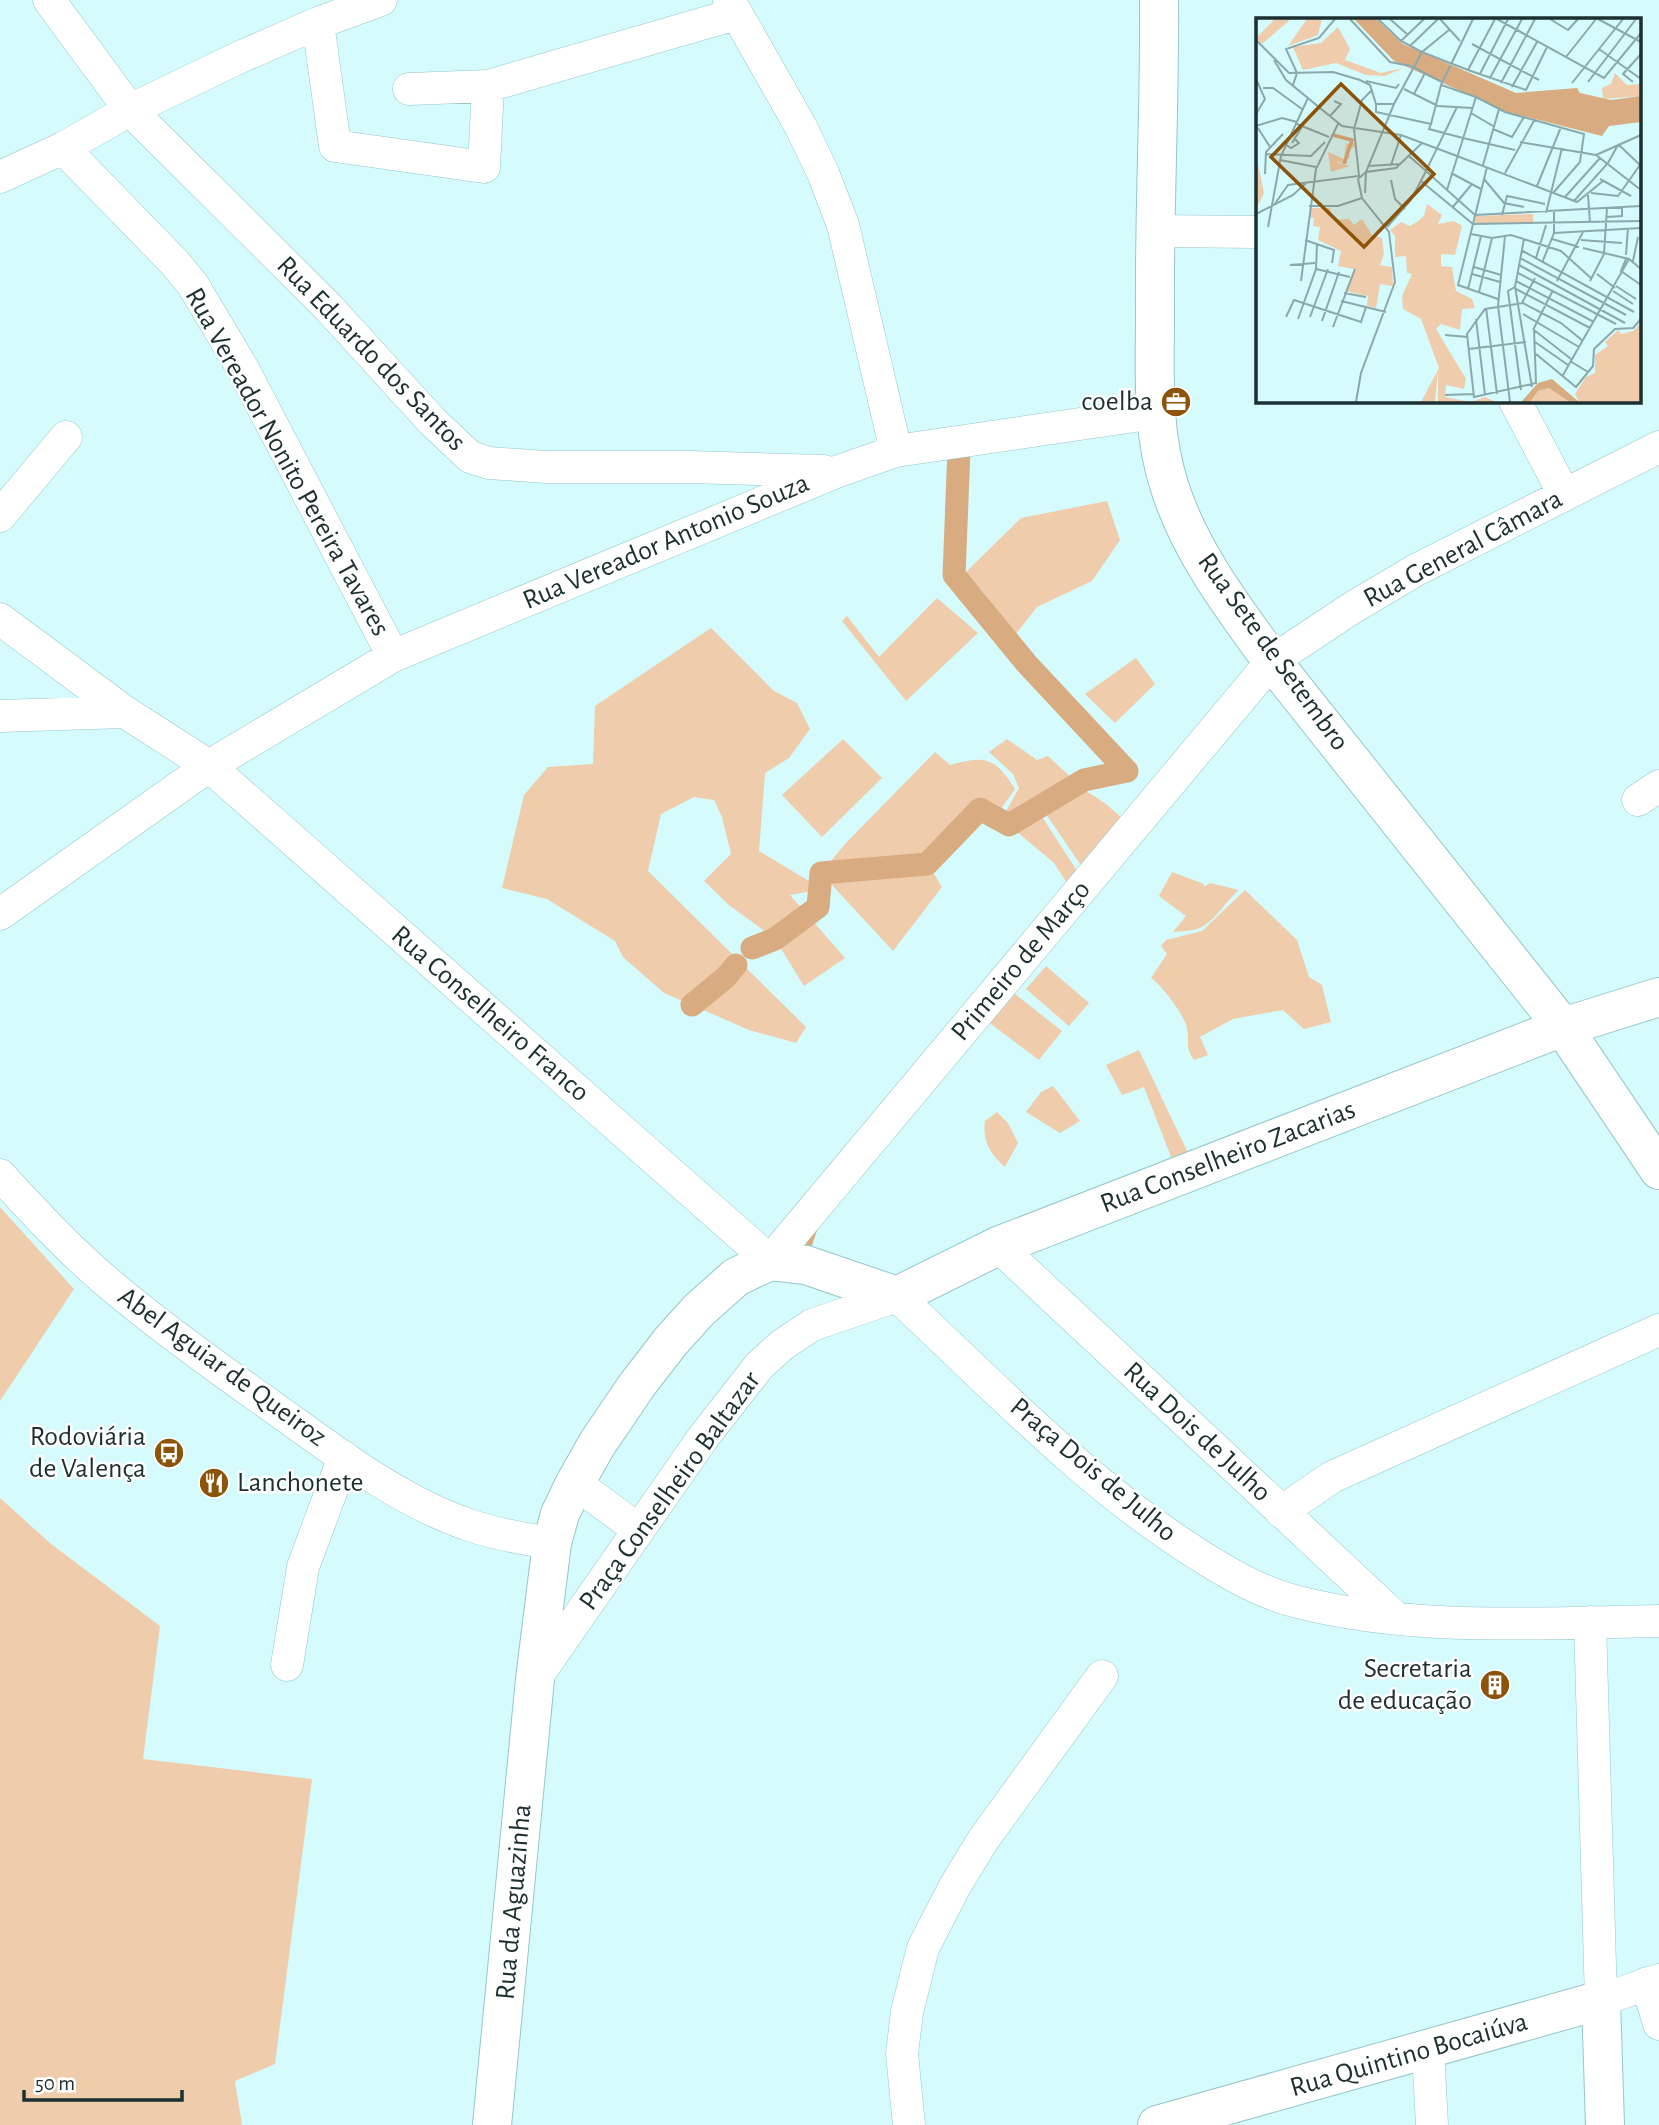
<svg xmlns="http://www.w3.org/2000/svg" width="1659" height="2125" viewBox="0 0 1659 2125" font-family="'Alegreya Sans',sans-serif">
	<rect width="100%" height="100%" fill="#d5fbfd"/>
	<path fill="#efccab" d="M1107 501 1120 540 1092 581 1037 607 1011 640 985 594 965 573 1021 518Z
		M937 598 978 633 906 701 842 621 847 616 879 657Z
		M711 628 774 691 797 703 810 729 789 758 765 773 759 851 822 889 790 895 845 958 804 986 775 939 729 905 704 881 731 854 722 817 714 800 694 797 661 814 648 871 806 1027 796 1043 749 1030 664 993 623 957 615 941 547 899 502 888 524 795 548 767 593 764 595 706Z
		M1136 658 1155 684 1115 723 1085 694Z
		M843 739 882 778 822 837 782 795Z
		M1007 739 1037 760 1048 756 1077 783 1045 804 1017 812 1007 823 999 824 1019 788 1013 774 989 752Z
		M935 752 950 765C985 755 995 757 1015 789L991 823 980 809 961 822 928 864 942 887 893 951 821 873 845 844Z
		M1080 787 1106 804 1131 826 1082 867 1046 814Z
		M1025 811 1039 812 1077 871 1067 883 1054 863 1009 825Z
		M1172 872 1204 884V887L1210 883 1239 890C1225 901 1215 923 1197 929 1190 931 1181 931 1173 932L1186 916 1159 896Z
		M1245 890 1297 940 1309 977 1322 985 1331 1022 1304 1029 1283 1010 1233 1019 1200 1037 1208 1055 1194 1060C1184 1045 1190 1043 1187 1028 1185 1016 1161 984 1151 978L1167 954 1161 946 1166 940 1202 931Z
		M1046 966 1089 1003 1069 1026 1026 989Z
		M1010 990 1062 1031 1039 1060 983 1018Z
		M1139 1050 1189 1155 1173 1162 1144 1087 1122 1095 1106 1065Z
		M1053 1086 1080 1121 1060 1133 1026 1112 1041 1092Z
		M997 1112 1008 1123 1018 1143 1005 1167C990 1154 982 1140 985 1121Z
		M0 1207 74 1289 0 1401Z
		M0 1498 51 1544 160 1626 143 1759 312 1779 275 2064 235 2081 242 2125H0Z"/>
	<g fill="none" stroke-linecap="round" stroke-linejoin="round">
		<path stroke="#d8ab81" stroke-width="6" d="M808 1248 815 1227"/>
		<path stroke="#d8ab81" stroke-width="23" d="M959 449 954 575 1027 664 1127 771
			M752 948 775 939 818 907 821 873 927 864 980 809 1009 825 1084 780 1127 771
			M692 1005 726 977 736 965"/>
		<g stroke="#98c6c9" stroke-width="33">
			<path id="minor" d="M49 0 130 110 328 307 432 421 470 457 489 463 546 467H690L824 471
				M729 0 801 127 823 173 843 225 896 451
				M318 23 335 146 484 167 488 86
				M409 89 488 86 736 14
				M63 148 174 262 193 285 243 369 393 656
				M0 177 63 148 130 110 238 58 318 23 381 0
				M1154 231 1258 232
				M1515 401 1564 494
				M0 516 66 437
				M0 619 125 712 209 766 770 1261 1272 661 1352 608 1416 570 1659 447
				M0 716 125 712
				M1638 800 1659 786
				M0 914 209 766 393 656 836 472 896 451 1155 413
				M0 1175C36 1214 72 1253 113 1287 163 1329 216 1367 270 1405 332 1449 396 1500 469 1525 496 1534 523 1539 552 1543
				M998 1246 1396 1618
				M575 1483 639 1530
				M1281 1512 1332 1477 1659 1330
				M1590 1622 1601 2000 1659 1980
				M287 1665 303 1567 344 1457
				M535 1679 702 1439 759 1366 782 1345 812 1325 897 1296C994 1386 1087 1485 1199 1555 1229 1574 1260 1592 1294 1601 1413 1632 1538 1623 1659 1621
				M1647 1983 1659 2024
				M1428 2050 1432 2125
				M909 2125 902 2054 907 2012 923 1948 955 1886 983 1840 1102 1676"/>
		</g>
		<g stroke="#98c6c9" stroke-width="40">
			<path id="major" d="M1159 0C1160 105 1154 209 1155 314 1155 372 1151 431 1170 488 1190 551 1233 608 1272 661L1563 1027 1659 1170
				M492 2125 535 1679 552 1543 560 1514 575 1483 597 1444 637 1385 671 1341 699 1310 736 1277 770 1261 806 1265 897 1296 998 1246 1563 1027 1659 997
				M1157 2125 1601 2000 1605 2125"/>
		</g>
		<use href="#minor" stroke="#fff" stroke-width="32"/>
		<use href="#major" stroke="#fff" stroke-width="38"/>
	</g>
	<defs>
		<g id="office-disc" transform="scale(1.575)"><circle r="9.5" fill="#8c540b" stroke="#fff"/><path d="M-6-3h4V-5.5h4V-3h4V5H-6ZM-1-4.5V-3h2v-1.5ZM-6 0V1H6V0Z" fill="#fff"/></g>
		<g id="bus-disc" transform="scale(1.575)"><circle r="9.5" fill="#8c540b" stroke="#fff"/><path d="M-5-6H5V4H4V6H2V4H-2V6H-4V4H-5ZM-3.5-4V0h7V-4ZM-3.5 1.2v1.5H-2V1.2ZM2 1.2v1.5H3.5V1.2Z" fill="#fff"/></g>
		<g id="restaurant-disc" transform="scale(1.575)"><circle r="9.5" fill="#8c540b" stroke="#fff"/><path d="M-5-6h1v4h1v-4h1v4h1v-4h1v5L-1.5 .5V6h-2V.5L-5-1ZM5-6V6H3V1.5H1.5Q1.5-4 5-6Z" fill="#fff"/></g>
		<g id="building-disc" transform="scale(1.575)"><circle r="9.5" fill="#8c540b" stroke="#fff"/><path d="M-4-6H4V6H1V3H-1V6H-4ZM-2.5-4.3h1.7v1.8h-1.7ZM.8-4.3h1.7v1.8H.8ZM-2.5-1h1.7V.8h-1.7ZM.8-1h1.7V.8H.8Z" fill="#fff"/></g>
	</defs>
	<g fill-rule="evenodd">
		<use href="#office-disc" x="1176" y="402"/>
		<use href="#bus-disc" x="169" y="1453"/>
		<use href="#restaurant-disc" x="214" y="1483"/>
		<use href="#building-disc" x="1495" y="1685"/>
	</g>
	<g text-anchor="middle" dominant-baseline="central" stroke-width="5" stroke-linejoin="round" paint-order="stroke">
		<g font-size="28" fill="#1d2f30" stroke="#fff">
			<text transform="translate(371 354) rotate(46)">Rua Eduardo dos Santos</text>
			<text transform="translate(287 462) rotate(61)">Rua Vereador Nonito Pereira Tavares</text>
			<text transform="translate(666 542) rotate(-23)">Rua Vereador Antonio Souza</text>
			<text transform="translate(1463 549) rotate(-28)">Rua General Câmara</text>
			<text transform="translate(1273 652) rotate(54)">Rua Sete de Setembro</text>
			<text transform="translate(1021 961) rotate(-50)">Primeiro de Março</text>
			<text transform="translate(490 1014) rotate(41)">Rua Conselheiro Franco</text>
			<text transform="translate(1228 1157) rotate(-21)">Rua Conselheiro Zacarias</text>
			<text transform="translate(222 1367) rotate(36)">Abel Aguiar de Queiroz</text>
			<text transform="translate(1197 1432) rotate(43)">Rua Dois de Julho</text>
			<text transform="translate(1093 1470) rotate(40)">Praça Dois de Julho</text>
			<text transform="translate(670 1491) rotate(-54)">Praça Conselheiro Baltazar</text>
			<text transform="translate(514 1902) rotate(-85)">Rua da Aguazinha</text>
			<text transform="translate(1409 2055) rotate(-16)">Rua Quintino Bocaiúva</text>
		</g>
		<g font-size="28" fill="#1d2f30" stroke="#fff" text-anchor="end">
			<text x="1153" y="402">coelba</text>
			<text x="146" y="1437">Rodoviária<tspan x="146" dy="32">de Valença</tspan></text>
			<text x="237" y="1483" text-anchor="start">Lanchonete</text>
			<text x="1472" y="1669">Secretaria<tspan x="1472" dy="32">de educação</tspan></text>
		</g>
	</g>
	<g transform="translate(1256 18)">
		<rect width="385" height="385" fill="#d5fbfd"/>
		<path d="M19 1H35L6 26 0 20ZM51 1H66L62 17 32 28ZM82 9 94 31 89 42 125 55 147 50 129 58 110 57 80 45 47 52 37 29 65 25ZM359 55 371 67 385 66V78L347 81 346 70 355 66ZM99 124V129L92 131 94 140 88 141 92 145 79 144 94 148 75 154 72 134 88 141 90 126ZM0 137 8 175 0 191ZM171 186 186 197 182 206 198 203 206 208 199 237 185 236V248L196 249 200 273 216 281 219 290 206 291 204 312 185 306 180 311 210 361 208 371 190 367 189 379 215 384 229 379 240 384H182V352L179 384H165L183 350 165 301 147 291 146 278 156 256 151 255 150 238 139 239V218L134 212 145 204 154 208 161 204 168 198ZM54 190H74L77 202 93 201 98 207 106 201 116 217 126 220 128 236 124 247 136 249 137 268 124 266 120 290 111 288 112 278 89 273 98 251 82 248 85 233 62 222 64 209 57 208 58 200H53ZM277 196V206H219L220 198ZM385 305V384H323L319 376 330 359 339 355V337L352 328 349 324 362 312 365 316 377 313ZM293 370 304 373 314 384H274L282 373Z" fill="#efccab"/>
		<path d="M98 1H120L147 26 260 75 321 70 324 75 355 82 385 78V104L353 108 346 118 251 94 138 43ZM296 361 323 384H314L293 370 282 373 274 384H265L282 365Z" fill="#d8ab81"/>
		<path fill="none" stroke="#d8ab81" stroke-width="3.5" d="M194 66H208L327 103 385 92M230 72 328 100 385 89M301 94 344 101 385 90M77 117 96 122 88 146"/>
		<path fill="none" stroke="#8ba9ab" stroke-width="2" d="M94 1 134 44 155 48 186 64M122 1 145 23 166 34 193 12M134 1 152 17M184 1 204 23M241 1 348 60 385 15M294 1 312 12 322 1M342 1 385 24M0 22 33 55 77 54 104 62 114 67 120 86H138M145 23 168 1M216 26 283 62M154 28 182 1M343 31 385 61M310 39 340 1M18 42 30 62 86 108 145 117 201 138M212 52 270 72 291 29M224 56 252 1M234 60 266 1M0 61 9 81 0 96M110 63 140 70 143 66M332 64 380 1M377 64 367 56 385 36M245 65 279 1M316 65 367 1M37 67 41 55 30 31 63 20 79 1M256 69 281 24M7 70H17L46 91M148 71 182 88 216 90M158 76 169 55M220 79 249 94 328 116 324 144 297 175M120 86V94L175 106 173 111 207 120M215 95 237 108M74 98 85 86 78 83M41 106 73 119M175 106 185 67M0 108 26 100 41 104M2 110 14 129M237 111 256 119 268 99M207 120 259 132M264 124 340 137 385 172M36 125 47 107M29 126 35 130 43 125 39 121M362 126 385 148M10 136 55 138 69 124M340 137 385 117M153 138 170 153 201 89M201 138 321 184 347 163M24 142 60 149M135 147 145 117M227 147 243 91M112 148 145 146M231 149 202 267 242 281M195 155 225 171M249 155 279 101M9 156 10 134 27 116M228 161 248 185 268 189M344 161 375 178M135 162 139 181 149 191M165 163 217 206 385 203M281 168 305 109M191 172 219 197 385 188M109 175 110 154 140 150 166 125M335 175 362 178 384 147M332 177 334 205M309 179 344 140M318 183 352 145 362 127M18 187 32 167 103 158 98 111 106 82 116 72M53 188H82L106 180M196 190 216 166M290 195 306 130M0 196 37 177 51 164M246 197 251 178 289 186M351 199 366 198V189M12 209 25 138 52 80M131 209 155 182 170 153 191 172 220 79 185 67 217 1M298 215 385 210M215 216 236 220 255 217 305 233 336 261M249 218 242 288 254 384M268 221 259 269 276 369M296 221 323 229M49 222 78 232 76 245M325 222 366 225M327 230 373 241 385 251M265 232 378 294M370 237 372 210M264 240 370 297M280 240 290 207M370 241 365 253 385 267M377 243 382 219M286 245 298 215V194M34 247 59 245M263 247 369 305M218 249 245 257M60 251 94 259M262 255 360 306M216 256 244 264M341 256 359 270M45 263 60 151 82 106M260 263 338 304M301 263 327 214M334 263 348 236 351 190M360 268 380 281M259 269 252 273 265 372M212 271 225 218M260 271 334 310M357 273 377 286M223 274 236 220M88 275 110 279M85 283 130 294M266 285 279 260M230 290 241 376M267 296 323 329M30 299 38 282 105 304 110 289M54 299 72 251M42 301 60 251 61 227M220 301 229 377M66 303 83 254M77 309 99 251M277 312 297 272M278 312 280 365 218 379 211 316 229 291 267 285 305 305 327 323M278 312 315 341M189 317 212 319M279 324 312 347M213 331 270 324M280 336 320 369 337 348 338 331 359 311 377 310 385 301M314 343 332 354M307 357 373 241M189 377 218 376M100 384 105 355 139 264 133 214 106 180 102 161 110 154 138 86 166 34 212 52 239 1"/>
		<path fill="#8c540b" fill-opacity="0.15" stroke="#8c540b" stroke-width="3.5" d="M85 66 178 156 108 229 15 139Z"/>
		<rect width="385" height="385" fill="none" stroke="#1d2f30" stroke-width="3.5"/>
	</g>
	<path d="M24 2090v10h158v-10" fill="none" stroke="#1d2f30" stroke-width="3.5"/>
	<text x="35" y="2090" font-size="21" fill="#1d2f30" stroke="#ffffff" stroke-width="5" paint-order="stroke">50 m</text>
</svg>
